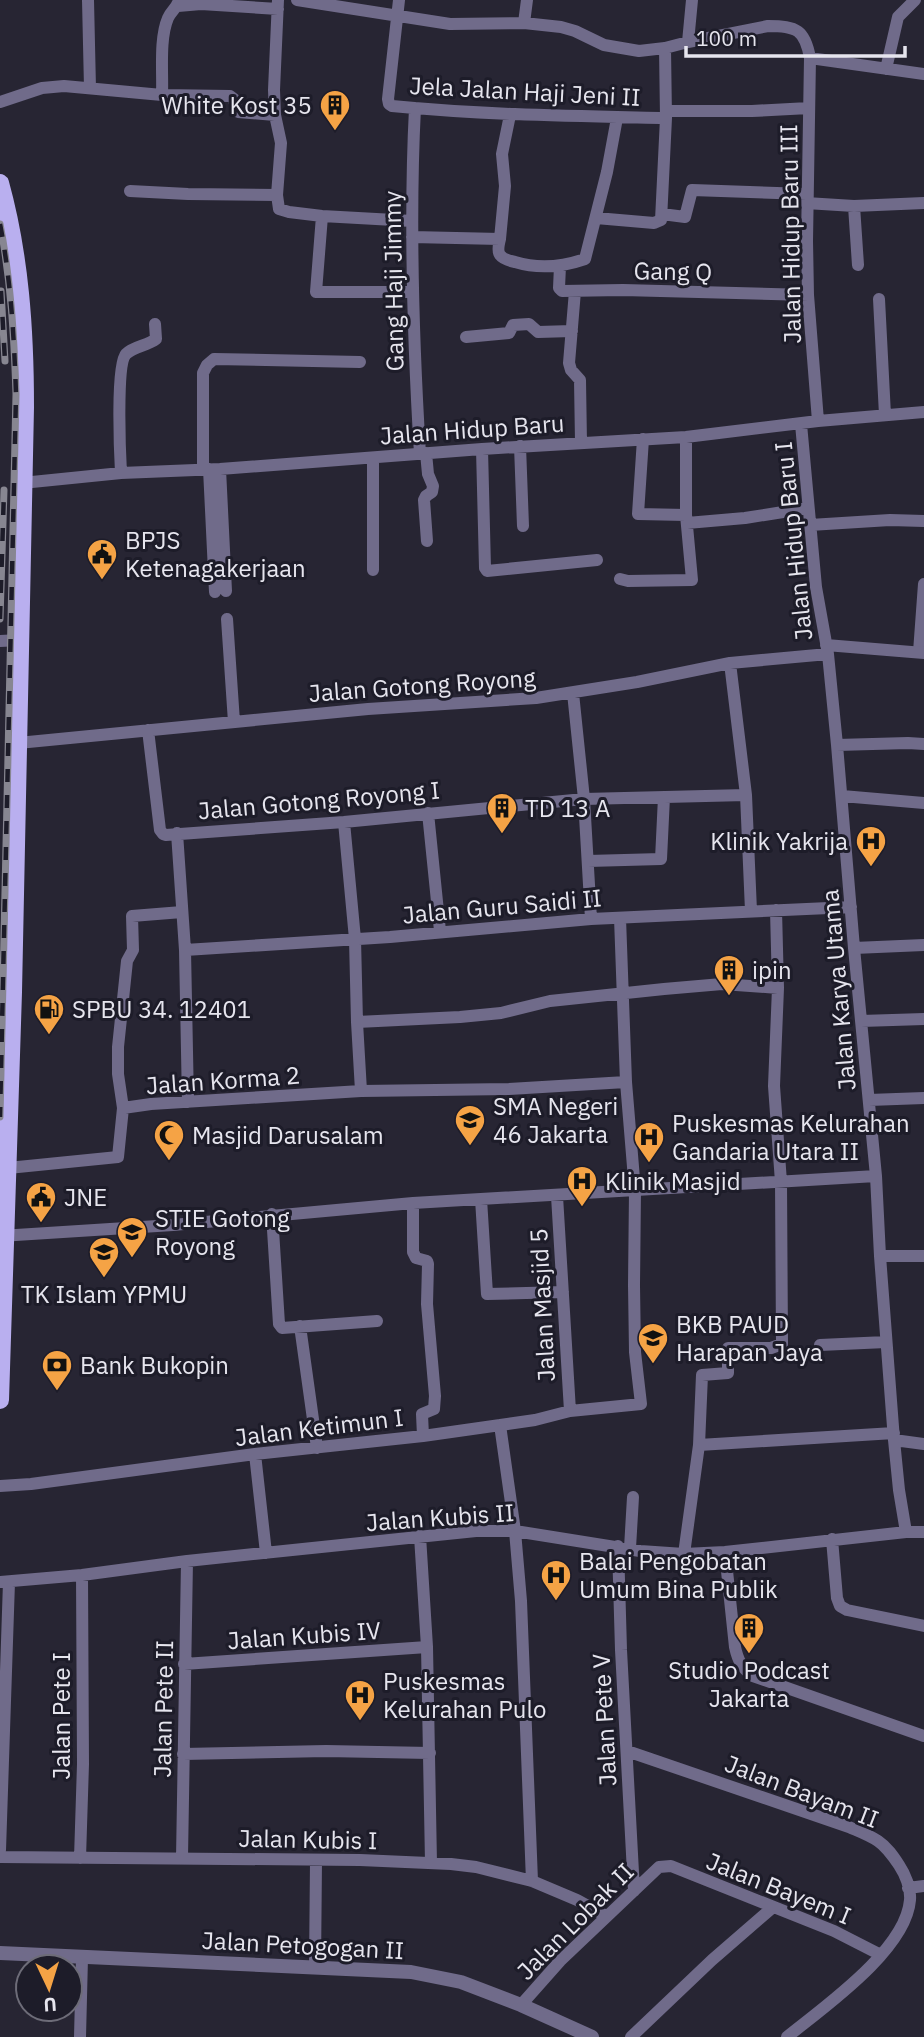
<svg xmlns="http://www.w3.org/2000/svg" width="924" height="2037" viewBox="0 0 924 2037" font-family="'IBM Plex Sans',sans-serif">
	<rect width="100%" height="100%" fill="#272533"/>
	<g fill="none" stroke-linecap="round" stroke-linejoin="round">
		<path stroke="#706b8a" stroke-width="12" d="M88 0 90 88
			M278 0 274 90 275 115 281 143 277 195 279 209 289 212 322 216 412 221
			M297 0 450 24 524 23 561 27 575 31 604 45 639 51 665 48 688 42 768 26C797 26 805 30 810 58L807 241 808 295 818 421
			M399 0 388 99 389 104 392 106C484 115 573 116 666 118
			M178 6 201 4 278 9
			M524 23 527 0
			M688 42 692 0
			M810 58 924 74
			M886 69 898 17 915 0
			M162 95C163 73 159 39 168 18 171 11 177 8 179 0
			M0 102 42 88 64 86 162 95 230 96 234 99 236 109 238 112 275 115
			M415 108C409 223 413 338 420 454
			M666 111H752L809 108
			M130 191 188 194 277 195
			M806 203 854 206 924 203
			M854 206 858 265
			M662 214 685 217 692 190 806 194
			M322 216 316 292H412
			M596 218 654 223 661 220 666 118 665 48
			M412 237 500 239C499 243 497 251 500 255 503 259 510 261 515 262 538 269 562 267 585 259L607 172 617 118
			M500 239 505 186 502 154 510 115
			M560 266 559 288 562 291 623 290 808 295
			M575 291 569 363 571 370 580 380 581 443
			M879 299 885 415
			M466 337 509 333 513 325 529 324 538 332 572 331
			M801 424 816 587 828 654 837 745 854 948 876 1176 880 1256 894 1440 899 1490 906 1532
			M643 439 638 514 686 515
			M520 446 523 526
			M482 449 485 568 487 571 597 560
			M426 453 428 474 433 486 432 492 426 496 424 500 427 541
			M209 469 215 592
			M220 469 226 591
			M203 470V373L207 365 214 359 360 362
			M121 473C120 455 116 364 126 354 134 346 147 346 156 339L155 324
			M22 483 121 473 220 469 482 449 686 437 818 421 924 412
			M687 523 745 518 808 508
			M810 525 890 520 924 521
			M373 570V458
			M620 579 628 581 692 580 686 515V437
			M227 619 234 722
			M0 641 20 640
			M826 645 924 653
			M919 652 924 584
			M730 663 746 795 751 911
			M573 693 584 799 591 919
			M148 730 160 830 163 834 166 835 344 822 584 799 746 795
			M18 743 368 709 536 698 637 682 730 663 828 654
			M837 745 908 743 924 744
			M842 796 924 803
			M428 813 440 931
			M344 822 355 939 357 1022 361 1091
			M177 833 185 950 188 1102
			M588 861 661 859 664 797
			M854 948 924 945
			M185 950 390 937 591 919 851 907
			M861 1021 924 1019
			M357 1022 460 1017 501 1013 550 1001 664 989 722 984 778 988
			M869 1100 924 1098
			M123 1108 118 1074V1047L127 961 133 950 132 916 182 912
			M8 1168 118 1157 123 1108 151 1104 361 1091 509 1089 626 1082
			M557 1196 570 1411
			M481 1199 487 1294 563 1292
			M413 1203V1252L416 1258 427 1261 428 1264 427 1304 435 1396 434 1409 422 1414 423 1436
			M272 1214 279 1324 282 1328 377 1321
			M0 1236 173 1225 413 1203 876 1176
			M880 1256H924
			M300 1326 317 1448
			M820 1345 886 1342
			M500 1425 515 1531 521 1601 532 1881
			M894 1440 924 1444
			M699 1445 894 1433
			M255 1454 266 1553
			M0 1486 31 1484 255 1454 423 1436 535 1420 570 1411 641 1404 635 1352 634 1285 635 1191 626 1082 620 918
			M420 1536 427 1647 431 1863
			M832 1539 837 1598 840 1606 847 1610 924 1626
			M618 1546 621 1650 634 1891
			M630 1548 633 1497
			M725 1552 735 1647C738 1661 742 1668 753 1676L924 1736
			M684 1554 699 1445 702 1375 728 1373V1348H771L782 1344 781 1182 774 1086 778 988 776 910
			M0 1582 82 1575 187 1561 476 1531H515L640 1551 684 1554 725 1552 906 1532H924
			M184 1664 427 1647
			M627 1751 849 1827C858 1831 869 1835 878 1841 887 1847 893 1856 899 1865 905 1874 911 1888 910 1900 906 1950 824 2007 787 2037
			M183 1754 326 1751 430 1753
			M0 1850 9 1582
			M0 1857 360 1860 451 1864 476 1867 532 1881 577 1900 606 1916
			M80 1858 83 1764 82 1575
			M182 1858 187 1561
			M908 1888 924 1886
			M315 1967 316 1861
			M521 2005 560 1961 659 1867 671 1866 834 1931 881 1955
			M80 2037 82 1958
			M631 2037 712 1960 772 1908"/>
		<path stroke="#706b8a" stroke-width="14" d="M0 1953 411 1972 461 1982 521 2005 592 2037"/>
		<path stroke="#b9afef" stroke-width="18" d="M0 183C20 255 25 331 25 407L13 992 0 1400"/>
		<g stroke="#878691" stroke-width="7">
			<path id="rail" d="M0 224C11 281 14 336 16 394L0 1117
				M1 291 5 361
				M0 619 4 490"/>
		</g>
		<use href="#rail" stroke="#1d1c29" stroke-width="4.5" stroke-dasharray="13" stroke-linecap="butt"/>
	</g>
	<defs>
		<g id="building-pin" transform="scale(1.575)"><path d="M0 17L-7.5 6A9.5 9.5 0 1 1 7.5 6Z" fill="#f5a345" stroke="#1d1c29"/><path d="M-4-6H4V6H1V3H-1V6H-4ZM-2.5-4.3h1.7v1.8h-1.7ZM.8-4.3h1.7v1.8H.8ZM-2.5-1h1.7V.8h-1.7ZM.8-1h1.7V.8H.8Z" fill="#111"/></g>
		<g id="civic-pin" transform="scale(1.575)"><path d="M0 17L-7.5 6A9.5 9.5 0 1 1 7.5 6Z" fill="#f5a345" stroke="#1d1c29"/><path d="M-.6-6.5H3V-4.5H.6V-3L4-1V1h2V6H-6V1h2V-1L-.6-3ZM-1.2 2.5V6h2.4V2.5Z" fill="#111"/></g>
		<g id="hospital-pin" transform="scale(1.575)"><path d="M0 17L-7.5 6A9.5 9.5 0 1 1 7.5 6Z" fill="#f5a345" stroke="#1d1c29"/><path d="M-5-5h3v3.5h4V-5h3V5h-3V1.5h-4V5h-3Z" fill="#111"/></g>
		<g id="fuel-pin" transform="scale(1.575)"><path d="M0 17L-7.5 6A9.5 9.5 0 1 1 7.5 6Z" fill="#f5a345" stroke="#1d1c29"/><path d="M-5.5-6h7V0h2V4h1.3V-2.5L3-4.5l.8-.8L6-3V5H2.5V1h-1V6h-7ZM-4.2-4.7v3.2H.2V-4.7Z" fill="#111"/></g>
		<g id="school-pin" transform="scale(1.575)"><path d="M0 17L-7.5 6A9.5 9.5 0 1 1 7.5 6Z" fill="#f5a345" stroke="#1d1c29"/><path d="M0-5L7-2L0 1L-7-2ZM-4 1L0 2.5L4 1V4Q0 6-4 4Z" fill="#111"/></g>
		<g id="mosque-pin" transform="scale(1.575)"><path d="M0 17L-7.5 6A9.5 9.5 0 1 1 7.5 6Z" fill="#f5a345" stroke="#1d1c29"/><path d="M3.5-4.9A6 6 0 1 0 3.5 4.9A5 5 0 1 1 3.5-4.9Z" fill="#111"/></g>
		<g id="university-pin" transform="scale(1.575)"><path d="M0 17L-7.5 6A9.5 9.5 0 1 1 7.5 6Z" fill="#f5a345" stroke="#1d1c29"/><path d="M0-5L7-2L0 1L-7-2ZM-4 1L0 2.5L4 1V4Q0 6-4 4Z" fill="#111"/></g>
		<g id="bank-pin" transform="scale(1.575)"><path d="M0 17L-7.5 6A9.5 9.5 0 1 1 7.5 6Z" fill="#f5a345" stroke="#1d1c29"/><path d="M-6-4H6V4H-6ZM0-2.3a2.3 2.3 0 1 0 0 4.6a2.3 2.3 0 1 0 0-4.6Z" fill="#111"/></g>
	</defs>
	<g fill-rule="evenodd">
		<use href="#building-pin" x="335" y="105"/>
		<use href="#civic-pin" x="102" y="554"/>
		<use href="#building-pin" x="502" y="808"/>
		<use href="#hospital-pin" x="871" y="841"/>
		<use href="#building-pin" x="729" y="970"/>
		<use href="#fuel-pin" x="49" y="1009"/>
		<use href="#school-pin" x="470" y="1120"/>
		<use href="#mosque-pin" x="169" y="1135"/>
		<use href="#hospital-pin" x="649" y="1137"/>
		<use href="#hospital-pin" x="582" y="1181"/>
		<use href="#civic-pin" x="41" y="1197"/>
		<use href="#university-pin" x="132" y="1232"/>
		<use href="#school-pin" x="104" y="1252"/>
		<use href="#school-pin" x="653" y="1338"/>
		<use href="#bank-pin" x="57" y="1365"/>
		<use href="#hospital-pin" x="556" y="1575"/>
		<use href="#building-pin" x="749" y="1628"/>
		<use href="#hospital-pin" x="360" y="1695"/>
	</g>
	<g text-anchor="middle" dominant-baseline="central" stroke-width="6" stroke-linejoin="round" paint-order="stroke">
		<g font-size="24" fill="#e6e5ee" stroke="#1d1c29">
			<text transform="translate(525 91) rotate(3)">Jela Jalan Haji Jeni II</text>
			<text transform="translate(790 234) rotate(-91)">Jalan Hidup Baru III</text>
			<text transform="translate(673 271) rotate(1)">Gang Q</text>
			<text transform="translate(393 281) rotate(-91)">Gang Haji Jimmy</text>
			<text transform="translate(472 429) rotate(-4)">Jalan Hidup Baru</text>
			<text transform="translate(793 541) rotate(-96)">Jalan Hidup Baru I</text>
			<text transform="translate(422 685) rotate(-4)">Jalan Gotong Royong</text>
			<text transform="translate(319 800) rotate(-5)">Jalan Gotong Royong I</text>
			<text transform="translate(502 906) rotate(-5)">Jalan Guru Saidi II</text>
			<text transform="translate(838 990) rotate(-95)">Jalan Karya Utama</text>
			<text transform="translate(223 1080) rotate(-4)">Jalan Korma 2</text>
			<text transform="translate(542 1305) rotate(-93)">Jalan Masjid 5</text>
			<text transform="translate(319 1427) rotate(-7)">Jalan Ketimun I</text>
			<text transform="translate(440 1517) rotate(-4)">Jalan Kubis II</text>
			<text transform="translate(304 1635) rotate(-4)">Jalan Kubis IV</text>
			<text transform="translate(163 1709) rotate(-89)">Jalan Pete II</text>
			<text transform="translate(61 1716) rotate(-90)">Jalan Pete I</text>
			<text transform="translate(604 1720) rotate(-93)">Jalan Pete V</text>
			<text transform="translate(802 1791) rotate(21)">Jalan Bayam II</text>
			<text transform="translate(308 1839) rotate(1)">Jalan Kubis I</text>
			<text transform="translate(779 1888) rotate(22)">Jalan Bayem I</text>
			<text transform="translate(575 1921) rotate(-45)">Jalan Lobak II</text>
			<text transform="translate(303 1945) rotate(3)">Jalan Petogogan II</text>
		</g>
		<g font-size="24" fill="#e6e5ee" stroke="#1d1c29" text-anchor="start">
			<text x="312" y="105" text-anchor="end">White Kost 35</text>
			<text x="125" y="540">BPJS<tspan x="125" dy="28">Ketenagakerjaan</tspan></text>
			<text x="525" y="808">TD 13 A</text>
			<text x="848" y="841" text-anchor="end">Klinik Yakrija</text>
			<text x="752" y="970">ipin</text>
			<text x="72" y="1009">SPBU 34. 12401</text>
			<text x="493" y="1106">SMA Negeri<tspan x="493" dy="28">46 Jakarta</tspan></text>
			<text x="672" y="1123">Puskesmas Kelurahan<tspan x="672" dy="28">Gandaria Utara II</tspan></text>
			<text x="192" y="1135">Masjid Darusalam</text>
			<text x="605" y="1181">Klinik Masjid</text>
			<text x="64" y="1197">JNE</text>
			<text x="155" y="1218">STIE Gotong<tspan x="155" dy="28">Royong</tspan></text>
			<text x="104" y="1294" text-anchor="middle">TK Islam YPMU</text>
			<text x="676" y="1324">BKB PAUD<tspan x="676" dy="28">Harapan Jaya</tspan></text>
			<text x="80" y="1365">Bank Bukopin</text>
			<text x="579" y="1561">Balai Pengobatan<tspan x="579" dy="28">Umum Bina Publik</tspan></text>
			<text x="749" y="1670" text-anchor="middle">Studio Podcast<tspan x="749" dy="28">Jakarta</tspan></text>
			<text x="383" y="1681">Puskesmas<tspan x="383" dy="28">Kelurahan Pulo</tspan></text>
		</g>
	</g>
	<g transform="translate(49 1988) rotate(176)"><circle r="33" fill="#1d1c29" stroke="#6d6c78" stroke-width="2"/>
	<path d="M0-5L12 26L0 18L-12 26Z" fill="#f5a345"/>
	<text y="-10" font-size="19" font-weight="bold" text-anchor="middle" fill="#e6e5ee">U</text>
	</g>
	<path d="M686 46v10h219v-10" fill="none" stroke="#e6e5ee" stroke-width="3.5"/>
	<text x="696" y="46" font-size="21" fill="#e6e5ee" stroke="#1d1c29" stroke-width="5" paint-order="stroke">100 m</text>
</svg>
